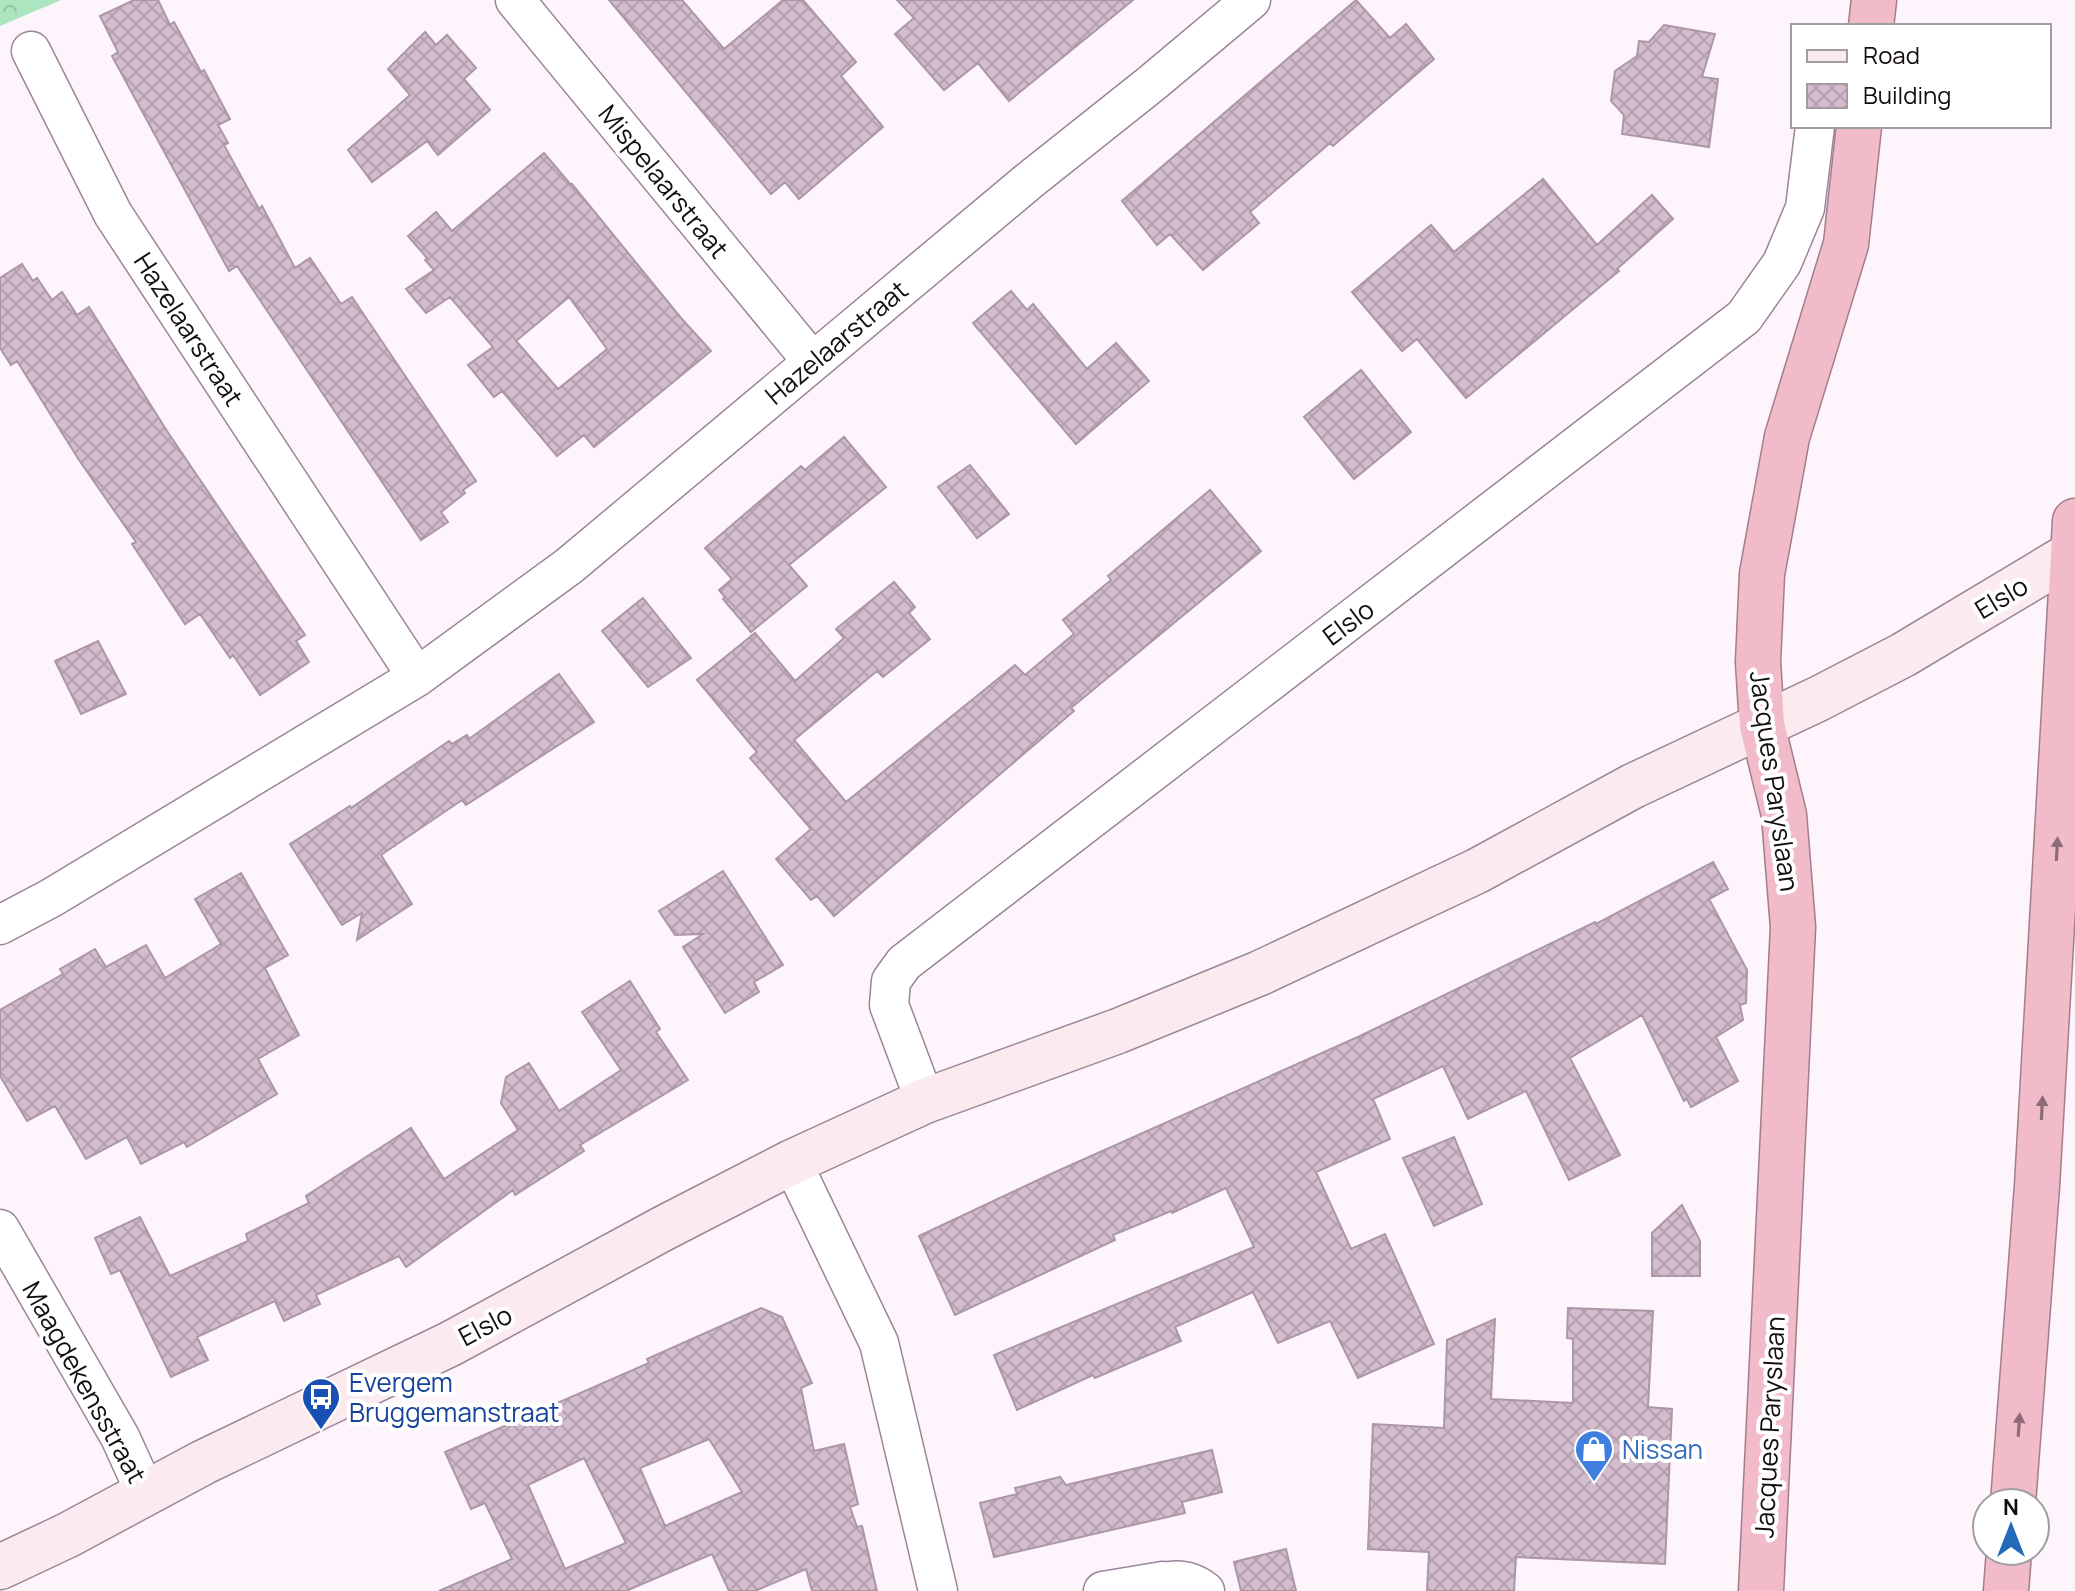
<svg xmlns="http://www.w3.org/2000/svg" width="2075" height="1591" viewBox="0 0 2075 1591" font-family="Manrope,sans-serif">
	<defs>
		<pattern id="park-crowns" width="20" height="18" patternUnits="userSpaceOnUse" patternTransform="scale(2)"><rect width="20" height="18" fill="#abe6c0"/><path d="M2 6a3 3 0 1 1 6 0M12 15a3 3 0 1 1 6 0" fill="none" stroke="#92c4a4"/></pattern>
		<pattern id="building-cross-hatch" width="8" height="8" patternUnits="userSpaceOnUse" patternTransform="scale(2)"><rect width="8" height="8" fill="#d3bcce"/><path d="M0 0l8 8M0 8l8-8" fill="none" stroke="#b4a0b0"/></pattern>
	</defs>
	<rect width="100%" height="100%" fill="#fdf4fc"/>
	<path fill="url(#park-crowns)" d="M0 0H61L0 26Z"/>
	<path fill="url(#building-cross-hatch)" stroke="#ac96a7" stroke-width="2" fill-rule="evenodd" d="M134 0H158L170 25 174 22 201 72 204 70 230 119 218 125 228 143 224 145 259 209 262 206 295 268 310 258 341 304 352 297 476 481 463 490 465 493 441 512 448 522 421 540 237 266 229 271 112 56 118 52 100 16Z
		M609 0H682L724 49 783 0H803L856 62 841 76 883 127 799 199 785 182 771 194Z
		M897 0H1133L1009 101 978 63 944 90 895 34 914 18Z
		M1356 0 1390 38 1406 24 1434 59 1333 146 1330 143 1250 212 1259 223 1203 270 1170 234 1157 245 1122 201Z
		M1664 25 1715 34 1702 77 1718 79 1709 147 1622 134 1624 115 1611 101 1615 71 1637 56 1639 41 1649 42Z
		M425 32 436 45 447 35 476 68 464 79 490 110 438 155 427 141 372 182 348 150 410 95 388 69Z
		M544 153 571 185 572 184 681 318 711 351 594 447 584 435 557 456 502 391 494 397 468 365 493 347 450 297 426 313 406 289 434 270 425 260 427 258 408 236 436 212 452 231ZM569 297 607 349 558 389 516 341Z
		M1543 179 1597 245 1652 195 1673 219 1617 269 1619 271 1466 398 1417 339 1402 351 1352 292 1431 225 1454 252Z
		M22 264 33 281 37 278 52 300 62 292 77 315 89 307 167 431 305 635 296 641 309 662 260 695 233 655 230 658 200 614 185 624 132 544 136 542 79 460 17 361 11 365 0 348V278Z
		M1011 291 1027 310 1033 304 1087 369 1116 343 1149 381 1076 444 973 323Z
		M1361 370 1411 432 1354 479 1304 417Z
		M844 437 886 487 789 565 807 586 751 632 723 599 725 597 719 590 732 579 705 548 801 466 805 470Z
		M970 465 1009 514 977 538 938 487Z
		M1210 490 1261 551 1071 708 1074 711 834 916 817 896 811 900 776 859 811 829 750 758 757 752 697 680 755 633 795 681 844 638 836 629 894 582 915 607 909 613 930 639 883 677 877 671 794 740 846 802 1015 665 1025 675 1074 634 1063 620 1111 580 1108 576Z
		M643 598 691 658 648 687 602 631Z
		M98 641 126 694 81 714 55 661Z
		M559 674 594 722 466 805 462 800 381 855 412 904 357 940 362 913 342 925 290 844 350 806 351 808 449 741 452 744 467 735 469 739Z
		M1713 862 1728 889 1709 899 1747 970 1746 1003 1740 1005 1743 1020 1716 1037 1738 1081 1691 1107 1687 1099 1684 1101 1642 1015 1570 1058 1620 1155 1569 1180 1526 1091 1468 1119 1443 1066 1373 1099 1390 1139 1316 1172 1351 1249 1385 1234 1434 1344 1358 1378 1330 1321 1278 1343 1253 1292 1175 1327 1181 1341 1095 1378 1093 1375 1017 1410 994 1355 1254 1247 1226 1188 1172 1213 1171 1211 1113 1235 1115 1240 955 1315 919 1236 1053 1173 1360 1036 1595 922 1596 924Z
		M723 871 783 965 754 982 759 992 725 1013 683 947 703 934 675 935 659 911Z
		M241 873 288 955 265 968 299 1035 258 1059 277 1094 187 1147 184 1142 141 1164 127 1137 86 1159 55 1106 27 1121 0 1076V1010L63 974 60 969 95 949 106 967 146 945 165 978 221 944 195 899Z
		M630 981 660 1029 656 1032 688 1080 580 1145 584 1151 515 1195 513 1190 406 1267 399 1256 316 1295 320 1304 284 1321 275 1301 197 1337 208 1360 171 1377 120 1270 111 1274 95 1238 140 1217 170 1276 248 1241 246 1234 309 1203 306 1196 411 1128 444 1179 518 1130 501 1103 506 1077 529 1063 559 1111 621 1070 582 1012Z
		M1454 1137 1482 1204 1434 1226 1403 1158Z
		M1682 1205 1700 1241V1276H1652V1233Z
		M761 1308 782 1317 812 1383 801 1388 814 1451 844 1444 858 1504 850 1507 857 1527 862 1526 877 1591H812L806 1569 755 1591H729L712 1554 626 1591H439L512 1559 485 1503 471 1509 445 1452 649 1363 647 1359ZM709 1439 742 1492 665 1526 640 1468ZM584 1458 626 1543 565 1569 528 1485Z
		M1568 1308 1653 1311 1648 1407 1672 1409 1665 1564 1516 1557 1514 1591H1427L1429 1552 1368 1549 1373 1424 1444 1428 1447 1340 1495 1319 1491 1399 1573 1403V1339L1567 1338Z
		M1212 1450 1222 1492 1182 1502 1185 1513 994 1557 980 1503 1017 1494 1015 1488 1060 1477 1066 1485Z
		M1286 1549 1296 1591H1241L1234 1562Z"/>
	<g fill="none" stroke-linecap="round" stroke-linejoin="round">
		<g stroke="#9a8698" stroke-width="41">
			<path id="street" d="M515 0 812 361
				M31 51 113 214 417 677
				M0 925 51 898 417 677 569 566 1030 180 1152 83 1251 0
				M925 1101 889 1005 891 981 904 963 1744 317 1782 263 1805 208 1815 126
				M792 1162 879 1343 938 1591
				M0 1229 120 1437 146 1494
				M1103 1591 1163 1581
				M1146 1591C1165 1578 1186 1576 1205 1591"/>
		</g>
		<g stroke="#9a8698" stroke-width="47">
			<path id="secondary" d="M0 1567 68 1535 204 1462 450 1344 664 1228 792 1162 925 1101 1118 1031 1260 973 1477 871 1633 786 1818 699 1903 655 2075 552"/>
		</g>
		<g stroke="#a37e8a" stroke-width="47">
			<path id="highway" d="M1871 26 1874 0
				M2013 1503 2037 1186 2075 521
				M1761 1591 1793 927 1784 815 1762 725 1758 662 1762 574 1787 437 1846 244 1859 126
				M2006 1591 2009 1551"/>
		</g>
		<use href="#street" stroke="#fff" stroke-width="38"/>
		<use href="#secondary" stroke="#fbebef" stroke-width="44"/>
		<use href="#highway" stroke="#f1bbca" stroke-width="44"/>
	</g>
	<defs><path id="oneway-solid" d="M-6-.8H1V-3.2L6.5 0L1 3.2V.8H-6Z" transform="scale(2)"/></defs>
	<g fill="#8d6c77">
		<use href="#oneway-solid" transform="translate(2057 849) rotate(-87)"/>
		<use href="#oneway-solid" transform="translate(2042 1108) rotate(-87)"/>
		<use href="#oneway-solid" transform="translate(2019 1425) rotate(-86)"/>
	</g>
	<defs>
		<g id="bus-pin" transform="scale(2)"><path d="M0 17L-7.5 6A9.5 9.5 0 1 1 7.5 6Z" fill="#1a4fb4" stroke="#fff"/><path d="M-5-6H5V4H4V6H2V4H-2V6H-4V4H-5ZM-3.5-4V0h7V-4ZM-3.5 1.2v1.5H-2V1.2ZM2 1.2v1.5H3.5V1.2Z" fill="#fff"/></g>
		<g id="shop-pin" transform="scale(2)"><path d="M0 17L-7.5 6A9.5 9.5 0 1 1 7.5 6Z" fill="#3f7fe0" stroke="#fff"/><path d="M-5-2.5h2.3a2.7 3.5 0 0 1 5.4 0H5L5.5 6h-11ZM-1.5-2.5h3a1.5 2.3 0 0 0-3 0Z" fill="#fff"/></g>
	</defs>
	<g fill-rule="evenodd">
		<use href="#bus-pin" x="321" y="1397"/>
		<use href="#shop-pin" x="1594" y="1449"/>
	</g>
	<g text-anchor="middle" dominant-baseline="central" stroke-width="8" stroke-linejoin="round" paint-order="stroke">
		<g font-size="26" fill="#130c12" stroke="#fff">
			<text transform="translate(664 181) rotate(51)">Mispelaarstraat</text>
			<text transform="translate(189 329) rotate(57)">Hazelaarstraat</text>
			<text transform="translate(836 342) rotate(-40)">Hazelaarstraat</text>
			<text transform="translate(2001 597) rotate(-31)">Elslo</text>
			<text transform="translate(1348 622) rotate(-37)">Elslo</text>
			<text transform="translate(1775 781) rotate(82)">Jacques Paryslaan</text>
			<text transform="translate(485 1325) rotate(-28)">Elslo</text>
			<text transform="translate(85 1382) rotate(61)">Maagdekensstraat</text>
			<text transform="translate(1769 1427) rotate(-87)">Jacques Paryslaan</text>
		</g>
		<g font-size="26" fill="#164399" stroke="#fff" text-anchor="start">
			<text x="349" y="1382">Evergem<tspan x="349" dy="30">Bruggemanstraat</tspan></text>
		</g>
		<g font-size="26" fill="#366cbe" stroke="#fff" text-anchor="start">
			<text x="1622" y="1449">Nissan</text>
		</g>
	</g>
	<rect x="1791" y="24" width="260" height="104" fill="#ffffff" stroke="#a19ea0" stroke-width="2"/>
	<rect x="1807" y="50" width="40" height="12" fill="#fbebef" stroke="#a19ea0" stroke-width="2"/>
	<text x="1863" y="64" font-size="24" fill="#130c12">Road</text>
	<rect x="1807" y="84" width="40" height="24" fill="url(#building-cross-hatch)" stroke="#a19ea0" stroke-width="2"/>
	<text x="1863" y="104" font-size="24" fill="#130c12">Building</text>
	<g transform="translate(2011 1527)"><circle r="38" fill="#ffffff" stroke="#a19ea0" stroke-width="2"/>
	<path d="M0-6L14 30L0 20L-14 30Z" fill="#226bbb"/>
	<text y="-12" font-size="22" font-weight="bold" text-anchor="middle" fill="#130c12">N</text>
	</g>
</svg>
